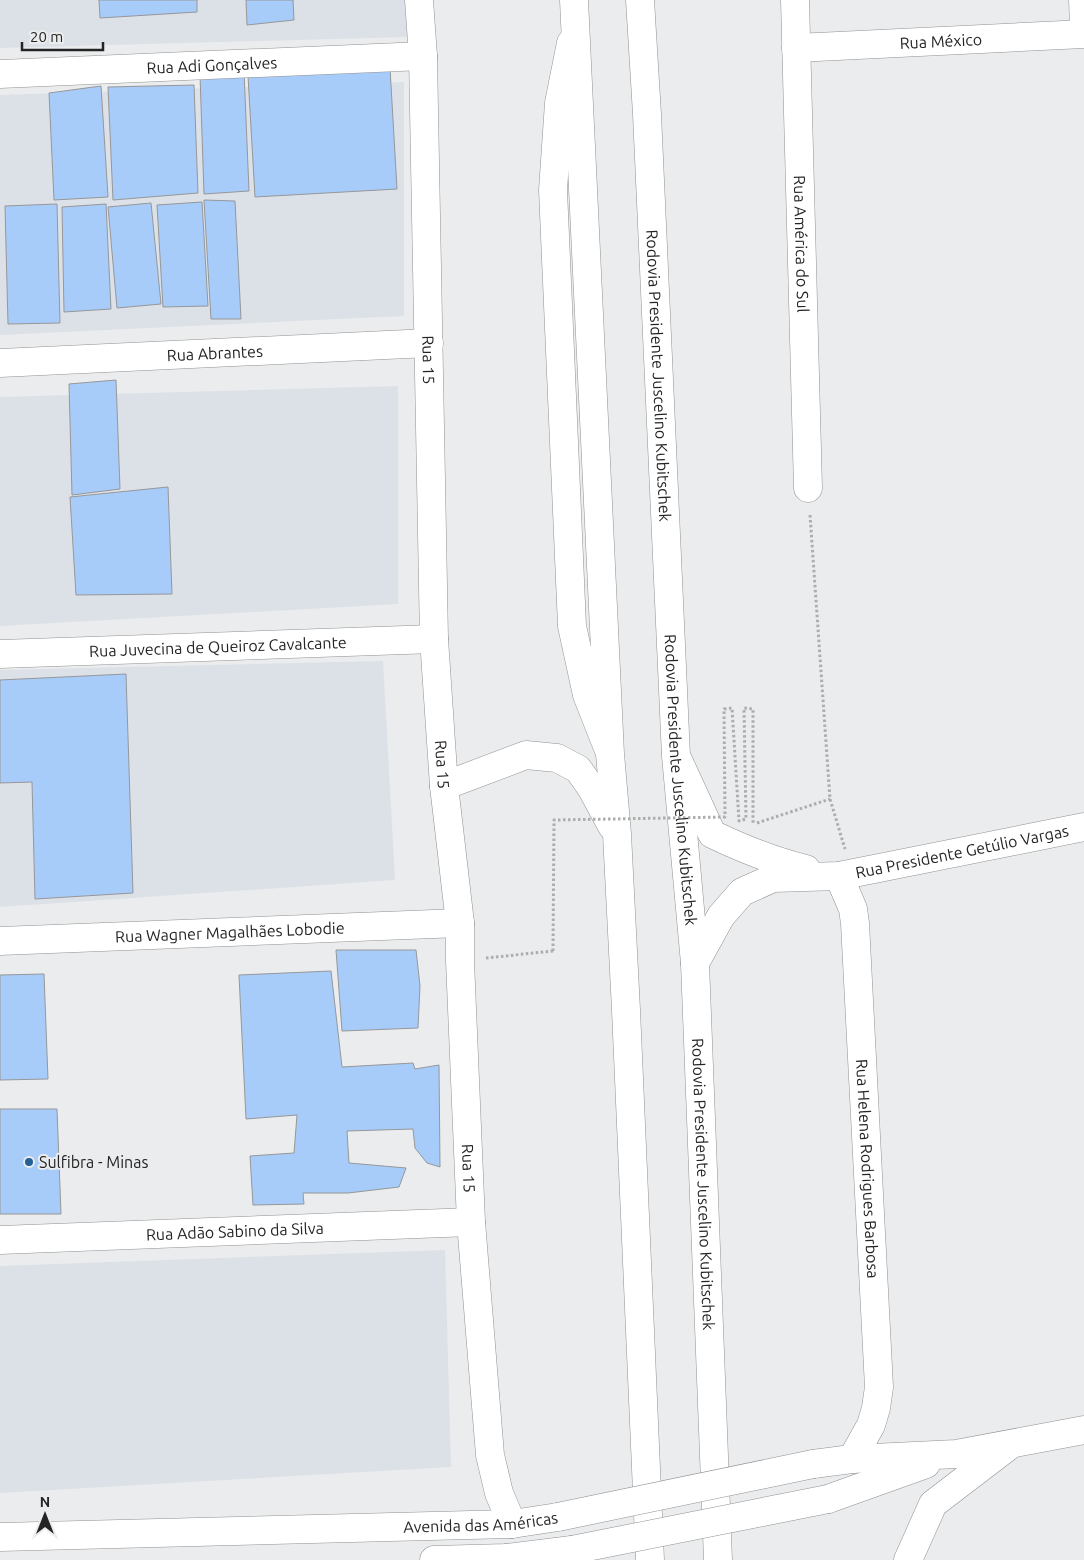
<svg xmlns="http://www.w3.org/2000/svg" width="1084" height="1560" viewBox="0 0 1084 1560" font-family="Ubuntu,sans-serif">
	<rect width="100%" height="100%" fill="#ebeced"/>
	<path fill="#dce1e8" d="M0 0H406L408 37 0 48Z
		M404 82V316L0 335V95Z
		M398 386V604L0 626V397Z
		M383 661 395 880 0 907V670Z
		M445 1250 451 1467 0 1493V1266Z"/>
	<path fill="#a8ccfa" stroke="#969798" d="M99 0H197V12L100 18Z
		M246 0H293L294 20 247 25Z
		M390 68 397 189 255 197 248 76Z
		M244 71 249 191 204 194 200 75Z
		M194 85 198 193 113 200 108 87Z
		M101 86 108 197 54 200 49 93Z
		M204 200 235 201 241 319H211Z
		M202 202 208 306 163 307 157 205Z
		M151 203 161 304 117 308 108 207Z
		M57 204 60 323 8 324 5 206Z
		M106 204 111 309 64 312 62 207Z
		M116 380 120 489 72 495 69 384Z
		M168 487 172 594 76 595 70 497Z
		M126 674 133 893 35 899 32 782 0 783V680Z
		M336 950H416L420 986 418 1028 342 1031Z
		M331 971 342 1067 413 1063 415 1069 439 1065 440 1167 427 1163 415 1148 413 1129 347 1131 349 1163 406 1168 399 1187 348 1193H303L304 1204 253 1205 250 1156 294 1153 297 1115 246 1119 239 975Z
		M44 974 48 1079 0 1080V975Z
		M0 1109H57L61 1214H0Z"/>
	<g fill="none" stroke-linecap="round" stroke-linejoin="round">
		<g stroke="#909192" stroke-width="29">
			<g id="minor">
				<path id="s1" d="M419 0 423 56 434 639 444 786 460 923V961L471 1222 490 1455 499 1493 512 1524"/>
				<path id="s2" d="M795 0 808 488"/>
				<path d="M1083 0 1084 27"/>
				<path d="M571 43 559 103 553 190 572 626 587 695 608 748"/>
				<path id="s3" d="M796 48 1084 34"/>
				<path id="s4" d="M0 74 423 56"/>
				<path id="s5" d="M0 363 429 343"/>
				<path id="s6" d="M0 654 434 639"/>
				<path d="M678 760 712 834C743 849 773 861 806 869"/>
				<path id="s7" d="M839 876 853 909 855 923 879 1387 876 1408 871 1425 852 1459"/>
				<path id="s8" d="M0 941 460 923"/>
				<path id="s9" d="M695 963 721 916 742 892 773 878 839 876 1084 827"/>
				<path id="s10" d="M0 1240 471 1222"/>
			</g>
		</g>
		<g stroke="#909192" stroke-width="29">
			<g id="major">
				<path d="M813 1464 852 1459 956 1454 1084 1430"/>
				<path d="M828 1499 926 1464"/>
				<path id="s11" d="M0 1537 512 1524 558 1517"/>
				<path d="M434 1560 506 1558 572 1550"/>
			</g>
		</g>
		<g stroke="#909192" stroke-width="29">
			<g id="highway">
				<path d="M574 0 610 754 617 834 626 1010 650 1560"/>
				<path id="s12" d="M640 0 647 114 676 756 695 963 718 1560"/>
				<path d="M444 786 526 755 557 758 578 769 592 789 612 826"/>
				<path d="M498 1560 506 1558"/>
				<path d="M908 1560 933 1504 1010 1445"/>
			</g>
		</g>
		<path stroke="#acadad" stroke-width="3" stroke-dasharray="2.5 2.5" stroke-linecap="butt" d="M810 515 830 799 845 849
			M757 823 830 799
			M486 958 553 951"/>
		<use href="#minor" stroke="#fff" stroke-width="28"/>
		<use href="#major" stroke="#fff" stroke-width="28"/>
		<use href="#highway" stroke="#fff" stroke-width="28"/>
		<g stroke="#909192" stroke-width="29" stroke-linecap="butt">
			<path id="major-bridge" d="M558 1517 813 1464
				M572 1550 828 1499"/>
		</g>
		<path stroke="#acadad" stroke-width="3" stroke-dasharray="2.5 2.5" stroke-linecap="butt" d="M553 951 554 820 725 817 724 709 732 708 739 821 746 819 744 708 753 709V824"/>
		<use href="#major-bridge" stroke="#fff" stroke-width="28"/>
	</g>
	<circle fill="#226096" stroke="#ebeced" stroke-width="2" cx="29" cy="1162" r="5"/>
	<g text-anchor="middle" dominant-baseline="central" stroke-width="4" stroke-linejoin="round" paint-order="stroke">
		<g font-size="16" fill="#242424" stroke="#ebeced">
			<text stroke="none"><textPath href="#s3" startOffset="145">Rua México</textPath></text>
			<text stroke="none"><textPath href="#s4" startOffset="212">Rua Adi Gonçalves</textPath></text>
			<text stroke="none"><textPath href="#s2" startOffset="244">Rua América do Sul</textPath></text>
			<text stroke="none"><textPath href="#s5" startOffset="215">Rua Abrantes</textPath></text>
			<text stroke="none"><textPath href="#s1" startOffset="360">Rua 15</textPath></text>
			<text stroke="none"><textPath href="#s12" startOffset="376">Rodovia Presidente Juscelino Kubitschek</textPath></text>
			<text stroke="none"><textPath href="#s6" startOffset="218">Rua Juvecina de Queiroz Cavalcante</textPath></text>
			<text stroke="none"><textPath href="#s1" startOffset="765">Rua 15</textPath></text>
			<text stroke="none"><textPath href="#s12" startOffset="781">Rodovia Presidente Juscelino Kubitschek</textPath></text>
			<text stroke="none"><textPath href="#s9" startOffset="311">Rua Presidente Getúlio Vargas</textPath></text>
			<text stroke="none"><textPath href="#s8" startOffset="230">Rua Wagner Magalhães Lobodie</textPath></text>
			<text stroke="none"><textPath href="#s1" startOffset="1170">Rua 15</textPath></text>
			<text stroke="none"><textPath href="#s7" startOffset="296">Rua Helena Rodrigues Barbosa</textPath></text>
			<text stroke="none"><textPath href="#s12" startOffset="1186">Rodovia Presidente Juscelino Kubitschek</textPath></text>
			<text stroke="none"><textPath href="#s10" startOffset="235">Rua Adão Sabino da Silva</textPath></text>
			<text stroke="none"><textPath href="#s11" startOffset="481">Avenida das Américas</textPath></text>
		</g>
		<g font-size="16" fill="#242424" stroke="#ebeced" text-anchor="start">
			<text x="39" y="1162">Sulfibra - Minas</text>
		</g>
	</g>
	<g transform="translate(45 1515)" stroke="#ebeced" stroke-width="4" paint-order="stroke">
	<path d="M0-4L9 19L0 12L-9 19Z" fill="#242424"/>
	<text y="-8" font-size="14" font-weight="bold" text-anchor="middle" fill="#242424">N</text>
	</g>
	<path d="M22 42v8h81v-8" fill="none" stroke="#242424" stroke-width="2.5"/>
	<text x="30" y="42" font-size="15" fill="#242424" stroke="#ebeced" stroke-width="4" paint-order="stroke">20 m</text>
</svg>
